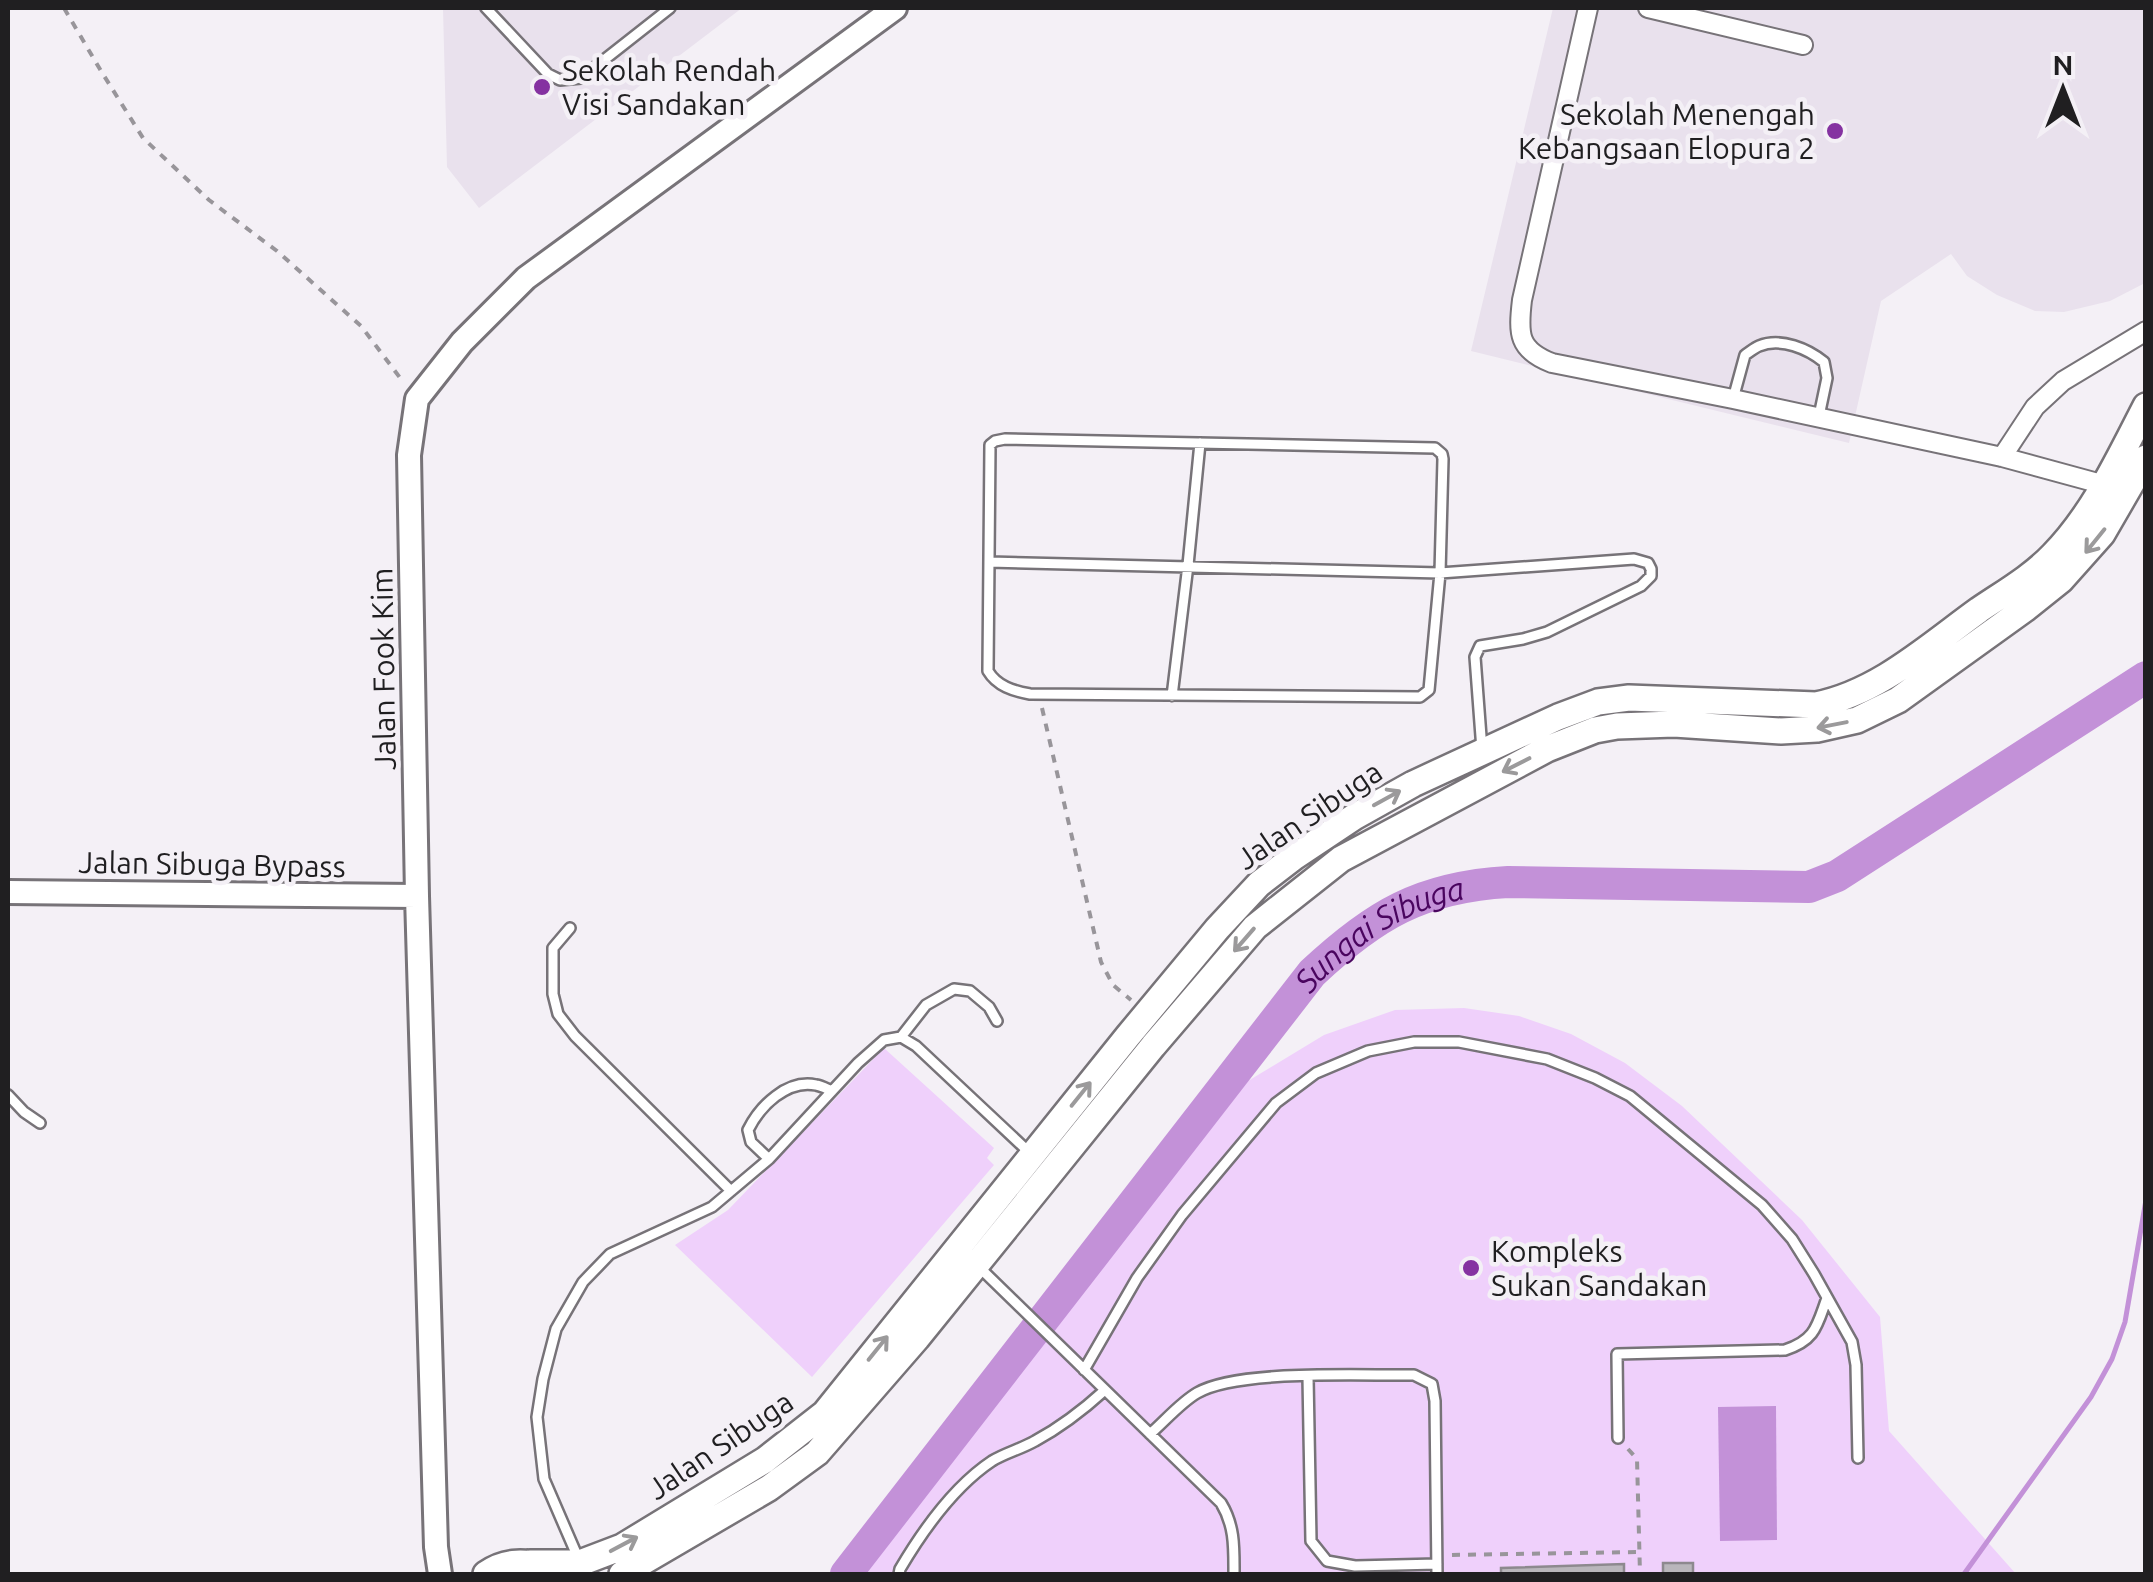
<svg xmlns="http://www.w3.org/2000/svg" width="2153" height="1582" viewBox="0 0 2153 1582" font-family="Ubuntu,sans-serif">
	<rect width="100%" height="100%" fill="#f4f0f6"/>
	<path fill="#e9e1ed" d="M443 8H742L479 208 447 167Z
		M1553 8H2145V283L2110 301 2064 312 2035 311 1997 295 1967 276 1951 254 1881 301 1849 443 1471 351Z"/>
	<path fill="#efd0fb" d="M1464 1008 1519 1016 1571 1034 1625 1063 1682 1106 1802 1220 1880 1317 1889 1431 2016 1574H864L1248 1081 1324 1035 1395 1010Z
		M884 1048 994 1148 987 1158 994 1165 812 1377 675 1245 728 1210Z"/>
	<path fill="#c391d8" d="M1776 1406 1777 1540 1720 1541 1718 1407Z"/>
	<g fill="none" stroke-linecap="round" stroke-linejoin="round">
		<path stroke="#c391d8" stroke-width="5" d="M1964 1574 2091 1397 2112 1359 2125 1322 2146 1200"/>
		<path stroke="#c391d8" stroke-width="32" id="s1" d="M846 1574 1312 973C1374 915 1421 887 1508 882L1809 887 1837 876 2146 677"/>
	</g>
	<path fill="#b9b6bb" stroke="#8d898e" stroke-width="2.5" d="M1663 1563H1693V1574H1663Z
		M1624 1564V1574H1501V1568Z"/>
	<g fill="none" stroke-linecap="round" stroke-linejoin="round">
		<g stroke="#777378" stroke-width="14">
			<path id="service" d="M486 8 548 74 560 80 581 78 670 8
				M1733 399 1745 355C1750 352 1754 348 1759 346 1781 337 1808 349 1824 362L1827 378 1819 416
				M1005 439 1435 448 1442 454 1443 459 1440 573 1429 690 1420 697 1030 694C1013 691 997 686 988 671L990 445 995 441Z
				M989 562 1440 573 1634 559 1648 563 1651 569V576L1641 586 1547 632 1523 639 1480 646 1475 657 1482 750
				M1172 696 1188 565 1200 443
				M570 928 553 948V994L558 1014 575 1036 731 1191
				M901 1037 926 1005 954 989 970 991 989 1007 997 1021
				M8 1095 24 1112 40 1123
				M769 1159 751 1142 748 1130C760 1106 787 1079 816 1085 822 1086 827 1089 832 1091
				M979 1267 1221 1503C1235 1526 1234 1548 1234 1574
				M1084 1370 1137 1278 1182 1215 1276 1103 1316 1073 1368 1051 1414 1042H1459L1547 1059 1595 1078 1630 1096 1762 1205 1792 1239 1814 1274 1852 1342 1856 1365 1858 1458
				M1308 1377 1311 1541 1327 1561 1355 1566 1437 1564
				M1150 1434C1165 1421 1180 1403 1197 1393 1238 1369 1363 1376 1414 1375L1432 1384 1435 1401 1437 1574
				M1618 1438 1617 1354 1785 1350C1816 1340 1817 1325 1827 1298
				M579 1560 544 1479 537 1417 543 1379 556 1329 583 1282 610 1254 712 1207 769 1159 858 1063 884 1040 901 1037 916 1046 1031 1154
				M899 1574 900 1569C923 1530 953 1487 992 1461 1005 1453 1021 1449 1035 1441 1061 1427 1083 1410 1105 1390"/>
		</g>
		<g stroke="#777378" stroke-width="22">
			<path id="minor" d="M1588 8 1522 300C1518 334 1518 350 1552 363L1733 399 2002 457 2105 485
				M1648 8 1803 45
				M2002 457 2035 407 2063 381 2146 331"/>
		</g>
		<g stroke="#777378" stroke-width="28">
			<path id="tertiary" d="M8 892 417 896
				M440 1574 436 1547 417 896 409 455 417 399 462 342 526 278 895 8"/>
		</g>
		<g stroke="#777378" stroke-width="30">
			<path id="secondary" d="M530 1563H580L622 1547 765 1460 825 1413 1128 1036 1217 929 1259 884 1294 857 1354 817 1413 784 1558 717 1598 702 1629 698 1816 705C1878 693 1929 646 1979 610 2004 593 2032 577 2053 555 2094 513 2119 458 2146 406
				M486 1574C503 1562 523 1560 542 1567
				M622 1574 769 1488 817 1453 917 1338 1153 1046 1255 927 1341 859 1547 749 1595 730 1617 726 1674 724 1781 731 1817 729 1857 720 1898 700 2026 608 2061 580 2102 534 2146 458"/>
		</g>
		<path stroke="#98959a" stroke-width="4" stroke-dasharray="8 8" stroke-linecap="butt" d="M64 8 101 71 143 138 209 200 277 251 361 326 404 383
			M1042 708 1101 962 1113 985 1131 1000
			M1628 1449 1637 1459 1640 1574
			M1452 1555 1639 1552"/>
		<use href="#service" stroke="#fff" stroke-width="9"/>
		<use href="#minor" stroke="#fff" stroke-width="18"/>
		<use href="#tertiary" stroke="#fff" stroke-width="22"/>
		<use href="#secondary" stroke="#fff" stroke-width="25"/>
	</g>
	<defs><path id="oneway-shaft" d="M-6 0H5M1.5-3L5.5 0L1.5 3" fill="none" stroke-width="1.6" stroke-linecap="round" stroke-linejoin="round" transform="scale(2.5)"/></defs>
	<g stroke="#9b9a9b">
		<use href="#oneway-shaft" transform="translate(2095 541) rotate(129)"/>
		<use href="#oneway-shaft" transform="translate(1832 725) rotate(169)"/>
		<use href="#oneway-shaft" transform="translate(1516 765) rotate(153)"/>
		<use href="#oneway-shaft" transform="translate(1387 798) rotate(-29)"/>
		<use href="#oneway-shaft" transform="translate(1244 940) rotate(131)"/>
		<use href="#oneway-shaft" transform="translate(1081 1094) rotate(-51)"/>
		<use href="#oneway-shaft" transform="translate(878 1348) rotate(-51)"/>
		<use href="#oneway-shaft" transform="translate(624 1544) rotate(-28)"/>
	</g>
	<g fill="#8532a1" stroke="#f4f0f6" stroke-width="4">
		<circle cx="542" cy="87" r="10"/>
		<circle cx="1835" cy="131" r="10"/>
		<circle cx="1471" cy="1268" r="10"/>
	</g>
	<g text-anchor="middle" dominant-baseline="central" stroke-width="9" stroke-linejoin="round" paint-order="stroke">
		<g font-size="30" fill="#201f21" stroke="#f4f0f6" text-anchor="start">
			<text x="562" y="70">Sekolah Rendah<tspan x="562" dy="34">Visi Sandakan</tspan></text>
			<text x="1815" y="114" text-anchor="end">Sekolah Menengah<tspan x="1815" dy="34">Kebangsaan Elopura 2</tspan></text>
			<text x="1491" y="1251">Kompleks<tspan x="1491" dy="34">Sukan Sandakan</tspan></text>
		</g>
		<g font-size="30" fill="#201f21" stroke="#f4f0f6">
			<text transform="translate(383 669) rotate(-91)">Jalan Fook Kim</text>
			<text transform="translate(1309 815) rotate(-34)">Jalan Sibuga</text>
			<text transform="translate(212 864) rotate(1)">Jalan Sibuga Bypass</text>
			<text transform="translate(720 1445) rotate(-34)">Jalan Sibuga</text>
		</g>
		<g font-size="32" font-style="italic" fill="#4a055f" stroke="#f4f0f6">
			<text stroke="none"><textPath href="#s1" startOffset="840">Sungai Sibuga</textPath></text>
		</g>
	</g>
	<rect width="2153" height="1582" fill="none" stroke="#201f21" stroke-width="20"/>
	<g transform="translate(2063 90)" stroke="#f4f0f6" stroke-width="8" paint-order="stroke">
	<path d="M0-8L18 38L0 25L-18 38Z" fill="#201f21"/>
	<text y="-15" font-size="28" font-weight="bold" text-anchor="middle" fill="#201f21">N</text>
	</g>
</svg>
